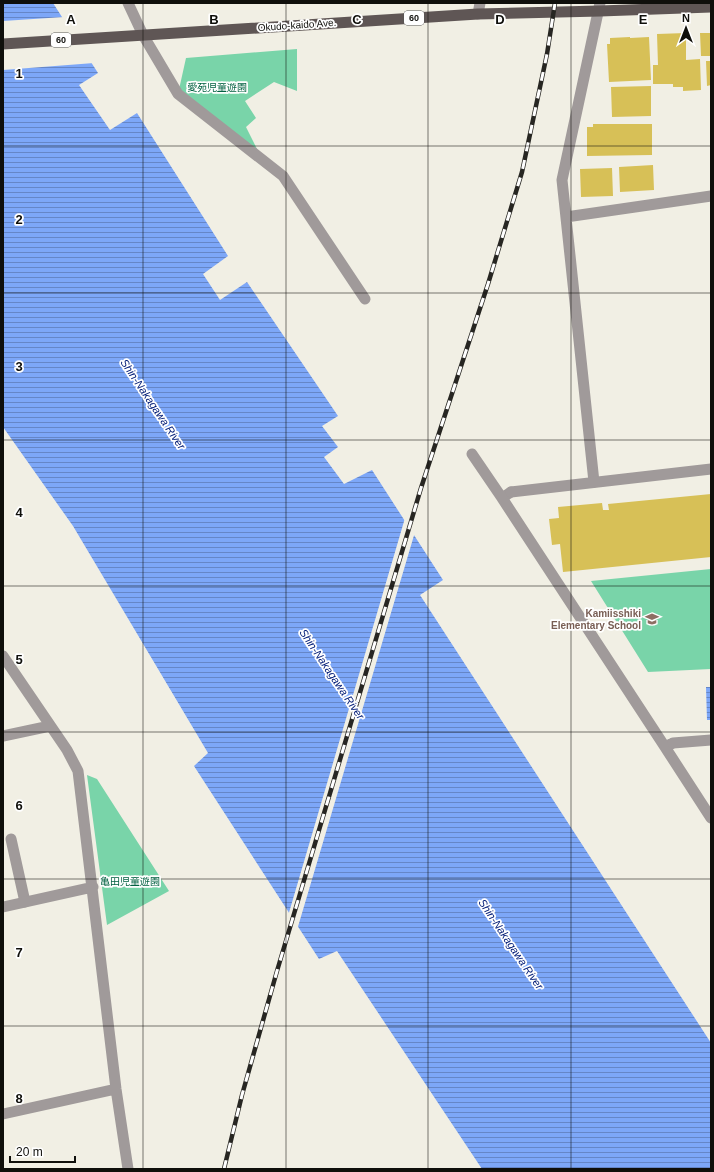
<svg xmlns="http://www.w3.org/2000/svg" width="714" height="1172" viewBox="0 0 714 1172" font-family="Helvetica,'Noto Sans JP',sans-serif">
	<defs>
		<pattern id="water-rules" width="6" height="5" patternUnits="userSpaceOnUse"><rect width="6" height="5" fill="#7da7f8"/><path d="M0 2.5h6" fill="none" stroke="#6586c7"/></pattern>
	</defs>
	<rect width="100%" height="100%" fill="#f1efe4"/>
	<path fill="#79d4a9" d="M297 49V91L274 82 245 101 256 118 246 127 263 161 178 94 186 58Z
		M711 569V669L648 672 591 581Z
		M87 775 97 779 169 891 107 925Z"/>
	<path fill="url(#water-rules)" d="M3 3H53L98 73 79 85 110 130 137 113 228 256 203 274 220 300 247 282 338 416 322 426 338 447 324 457 344 484 372 470 443 580 420 595 711 1043V1169H482L337 951 319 959 194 766 208 753 73 526 3 427Z
		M706 687H711V720H707Z"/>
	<path fill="#f1efe4" d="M64 17 94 63 3 70V21Z
		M405 518 415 532 297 930 288 916Z"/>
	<path fill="#d7c057" d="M686 33V60L700 59 701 90 683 91V87H673V84H653V65H658L657 34Z
		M700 33H711V56H701Z
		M630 37V38L649 37 651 80 609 82 607 44H610V38Z
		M706 61H711V85L707 86Z
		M651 86V116L612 117 611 87Z
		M593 124H652V155L587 156V127H593Z
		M653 165 654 190 620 192 619 167Z
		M612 168 613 196 581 197 580 169Z
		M711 494V557L563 572 560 544 552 545 549 519 559 518 558 507 602 503 603 510H609L608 504Z"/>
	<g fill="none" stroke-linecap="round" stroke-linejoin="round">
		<path stroke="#a09a9a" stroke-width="11" d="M11 839 25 902"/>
		<path stroke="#a09a9a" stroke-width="11" d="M128 3 143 35 178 94 283 176 365 299
			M478 14 480 3
			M566 217 711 196
			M472 454 502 498
			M594 482 562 180 600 3
			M511 492 502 498 665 747
			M3 656 67 750 78 771 116 1089 128 1169
			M3 736 50 726
			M671 744 665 747 711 818
			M3 907 93 887
			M3 1114 116 1089"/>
		<path stroke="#a09a9a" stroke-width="11" d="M511 492 711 469
			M673 743 711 740"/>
		<path stroke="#5f5655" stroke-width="11" d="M3 44 478 14 600 11 711 7"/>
		<g stroke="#272622" stroke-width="4.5">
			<path id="rail" d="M224 1169 242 1095 277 971 421 488 488 284 522 172 547 54 555 3"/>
		</g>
		<use href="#rail" stroke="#fff" stroke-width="3" stroke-dasharray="9" stroke-linecap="butt"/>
	</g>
	<path fill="none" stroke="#0f0f0b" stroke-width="1" stroke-opacity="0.55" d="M143 3V1169M286 3V1169M428 3V1169M571 3V1169M3 146H711M3 293H711M3 440H711M3 586H711M3 732H711M3 879H711M3 1026H711"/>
	<defs>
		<g id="school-bare" transform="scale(1.08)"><path d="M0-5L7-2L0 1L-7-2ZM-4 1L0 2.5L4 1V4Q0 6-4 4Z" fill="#8d6e63" stroke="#fff" stroke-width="2.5" paint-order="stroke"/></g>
	</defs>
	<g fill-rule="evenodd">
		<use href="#school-bare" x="652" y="619"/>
	</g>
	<g text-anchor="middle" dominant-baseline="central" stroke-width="3.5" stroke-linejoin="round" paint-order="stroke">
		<g fill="#fff" stroke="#575754" stroke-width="1">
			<rect x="404" y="11" width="20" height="14" rx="3"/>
			<rect x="51" y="33" width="20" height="14" rx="3"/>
		</g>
		<g font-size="9" font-weight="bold" fill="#0f0f0b">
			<text x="414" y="18">60</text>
			<text x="61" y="40">60</text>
		</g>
		<g font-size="10" fill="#0f0f0b" stroke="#fff">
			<text transform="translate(297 25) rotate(-4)">Okudo-kaido Ave.</text>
		</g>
		<g font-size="10" fill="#026141" stroke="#fff">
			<text x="217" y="87">愛苑児童遊園</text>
			<text x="130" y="881">亀田児童遊園</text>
		</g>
		<g font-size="10" font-weight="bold" fill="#785e54" stroke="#fff" text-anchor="end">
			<text x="641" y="613">Kamiisshiki<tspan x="641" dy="12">Elementary School</tspan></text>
		</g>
		<g font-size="11" font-style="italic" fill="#001b76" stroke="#fff">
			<text transform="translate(153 404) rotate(56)">Shin-Nakagawa River</text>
			<text transform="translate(332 674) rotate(56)">Shin-Nakagawa River</text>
			<text transform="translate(511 944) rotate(56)">Shin-Nakagawa River</text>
		</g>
	</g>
	<g font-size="13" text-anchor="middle" font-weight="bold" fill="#0f0f0b" stroke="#fff" stroke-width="3.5" stroke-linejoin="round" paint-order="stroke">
		<text x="71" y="24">A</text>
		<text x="214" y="24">B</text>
		<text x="357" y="24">C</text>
		<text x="500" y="24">D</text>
		<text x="643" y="24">E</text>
		<text x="19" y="78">1</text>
		<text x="19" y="224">2</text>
		<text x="19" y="371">3</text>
		<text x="19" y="517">4</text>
		<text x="19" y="664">5</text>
		<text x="19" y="810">6</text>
		<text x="19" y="957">7</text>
		<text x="19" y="1103">8</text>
	</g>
	<rect width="714" height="1172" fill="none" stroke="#0f0f0b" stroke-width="8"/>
	<g transform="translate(686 28)" stroke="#ffffff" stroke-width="3" paint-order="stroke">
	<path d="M0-3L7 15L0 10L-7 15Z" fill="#0f0f0b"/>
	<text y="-6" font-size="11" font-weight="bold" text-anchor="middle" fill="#0f0f0b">N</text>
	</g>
	<path d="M10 1156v6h65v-6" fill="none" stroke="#0f0f0b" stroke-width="2"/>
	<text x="16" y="1156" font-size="12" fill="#0f0f0b" stroke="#ffffff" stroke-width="3" paint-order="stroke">20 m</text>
</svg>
